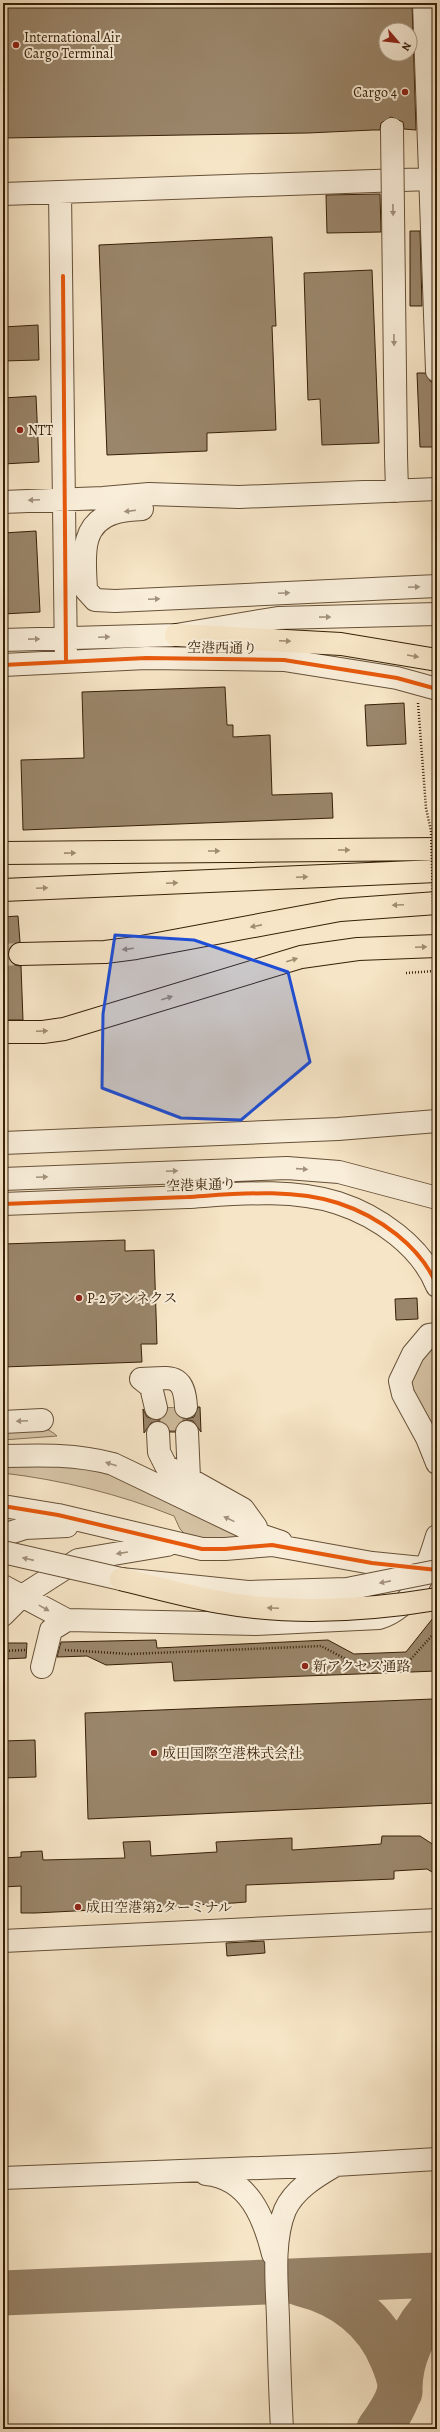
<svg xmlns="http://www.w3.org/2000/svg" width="440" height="2432" viewBox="0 0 440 2432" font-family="Alegreya,'Noto Serif JP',serif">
	<rect width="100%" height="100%" fill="#f6e5c6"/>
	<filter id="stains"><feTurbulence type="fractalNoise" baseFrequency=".005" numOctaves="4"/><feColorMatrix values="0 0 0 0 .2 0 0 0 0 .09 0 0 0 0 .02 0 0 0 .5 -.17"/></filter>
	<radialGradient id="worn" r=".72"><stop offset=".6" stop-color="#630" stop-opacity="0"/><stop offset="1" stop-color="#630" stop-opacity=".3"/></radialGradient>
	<path fill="#d6c4a6" stroke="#867257" d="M437 1349V1451L408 1390 423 1352Z
		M3 1424C22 1425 42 1422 57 1436L3 1440Z
		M87 1462 242 1537 227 1541 187 1536 180 1529 174 1516C119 1494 62 1480 3 1473V1464Z"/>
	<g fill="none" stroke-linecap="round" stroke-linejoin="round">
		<path stroke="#968267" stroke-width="45" d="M301 2284C342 2294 376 2319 392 2359 395 2366 399 2376 400 2385 400 2399 387 2418 379 2429
			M3 2293 437 2275
			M400 2392C399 2360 414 2327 437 2305"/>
	</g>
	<path fill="#9a866b" stroke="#372008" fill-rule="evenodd" d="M3 3H412L416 130 404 129 403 122 391 117 381 123 380 130H373L308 133 3 138ZM386 30H410V54H386Z
		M380 194 381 232 327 233 326 195Z
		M410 231H420L422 306H410Z
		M272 237 276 326H272L276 430 207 433V451L107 455 99 245Z
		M372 270 379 443 322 445 320 399 308 400 304 273Z
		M38 325 39 360 3 361V327Z
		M417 373H425L431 382 437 383V447H420Z
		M36 396 39 462 3 464V398Z
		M36 531 40 612 3 614V533Z
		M225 687 227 725H233V737L270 735 272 795 332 793 333 818 23 830 21 760 84 758 82 692Z
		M404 703 406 744 367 746 365 705Z
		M18 916 20 942 9 948 8 955 14 965 21 966 23 1020H3V917Z
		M125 1240V1251L154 1250 157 1344H141L142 1362 3 1367V1244Z
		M417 1298 418 1319 396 1320 395 1299Z
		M198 1407H200L201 1432 193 1421 187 1420 180 1422 175 1432H170L168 1426 158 1421 151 1423 144 1433 143 1409 147 1417 159 1420 165 1417 168 1408H174L176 1415 187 1419 194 1417Z
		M437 1613V1671L174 1681 172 1662 106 1665 87 1656 57 1657 61 1642 156 1640 157 1648 328 1640 354 1654 406 1652Z
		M3 1643H27L26 1658 3 1659Z
		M433 1699 437 1803 88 1819 85 1713Z
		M35 1740 36 1777 3 1778V1741Z
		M382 1836H420L437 1847V1875L427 1869 394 1871V1879L246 1885V1902L234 1903 35 1913H21V1886L3 1887V1858L21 1857V1852L42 1851 43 1860 125 1858 123 1842 150 1841 151 1856 217 1852 216 1842 292 1838V1850L381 1844Z
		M264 1941 265 1953 227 1956 226 1943Z"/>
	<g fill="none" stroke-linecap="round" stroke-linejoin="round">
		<path stroke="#d0bea0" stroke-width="22" stroke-dasharray="22 11" stroke-linecap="butt" d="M171 1408 172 1432"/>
		<path stroke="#d0bea0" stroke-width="22" stroke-dasharray="22 11" stroke-linecap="butt" d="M3 955 20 954"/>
		<g stroke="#675138" stroke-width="24">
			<path id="minor" d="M424 3 437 371
				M60 192 66 661
				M3 194 430 179
				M396 456 397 491
				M3 502 103 498 149 494 239 497 437 489
				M115 601 95 600 86 590C85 561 78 524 114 513 123 510 133 510 142 509
				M3 640 176 635 278 618 437 614
				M3 665 146 658 284 660 397 678 437 689
				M3 1143 338 1129 437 1121
				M3 1179 287 1168 339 1172 437 1198
				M3 1204C64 1202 126 1199 187 1197 236 1194 291 1188 338 1203 378 1216 421 1246 437 1286
				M437 1334 429 1335 413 1354 400 1381 403 1394 427 1438 437 1463
				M141 1379C171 1378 184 1372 186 1407
				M141 1379 151 1387 156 1408
				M3 1422 42 1420
				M187 1432 189 1478
				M158 1433 159 1452 166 1466 243 1509 256 1527
				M3 1456C41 1455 77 1454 113 1464L263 1536 281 1542
				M3 1506 58 1515 202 1549H225L272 1545 372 1563 432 1569
				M3 1535 25 1528 67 1526
				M3 1586 67 1620 256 1624 379 1618C415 1607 427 1569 437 1536
				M3 1615 22 1596 78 1560 167 1545
				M42 1667 51 1630 67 1620
				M3 1941 437 1920
				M206 2174C249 2178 264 2218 273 2254
				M3 2178 335 2165 437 2159
				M282 2429C280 2392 279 2356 278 2319 277 2286 272 2241 285 2210 294 2190 315 2177 334 2166"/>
		</g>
		<g stroke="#372008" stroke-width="24">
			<path id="highway" d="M176 635 341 644 437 660
				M3 853 437 849
				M3 890 437 871
				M20 954 105 952 136 948 340 910 437 903
				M3 1032H43L64 1029 301 957 358 949 437 946"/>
		</g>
		<path stroke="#372008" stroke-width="2.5" stroke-dasharray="1 2" stroke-linecap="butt" d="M418 703 426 808 431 831
			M406 973 435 971
			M65 1650 129 1654 321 1646 355 1664 410 1660 437 1630
			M3 1651 26 1650"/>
		<use href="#minor" stroke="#f9eeda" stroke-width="22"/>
		<use href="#highway" stroke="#f6e5c6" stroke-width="22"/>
		<g stroke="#675138" stroke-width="24" stroke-linecap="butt">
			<path id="minor-bridge" d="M392 129 396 456
				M115 601 437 586
				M3 1552 121 1579 248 1592 347 1589 437 1571"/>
		</g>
		<g stroke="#372008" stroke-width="24" stroke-linecap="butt">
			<path id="highway-bridge" d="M121 1579C153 1587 186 1596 219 1602 290 1615 365 1611 437 1599"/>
		</g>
		<path stroke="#372008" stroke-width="2.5" stroke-dasharray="1 2" stroke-linecap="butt" d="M431 831 435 971"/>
		<use href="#minor-bridge" stroke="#f9eeda" stroke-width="22"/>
		<use href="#highway-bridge" stroke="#f6e5c6" stroke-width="22"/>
		<g stroke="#f9eeda" stroke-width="6">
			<path id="cycleway" d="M63 276 66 661
				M3 665 146 658 284 660 397 678 437 689
				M3 1204C64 1202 126 1199 187 1197 236 1194 291 1188 338 1203 378 1216 421 1246 437 1286
				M3 1506 58 1515 202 1549H225L272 1545 372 1563 437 1570"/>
		</g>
		<use href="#cycleway" stroke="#e8590c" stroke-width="4"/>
	</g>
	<defs><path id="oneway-solid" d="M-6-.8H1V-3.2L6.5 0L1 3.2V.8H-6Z"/></defs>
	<g fill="#a2917c">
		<use href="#oneway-solid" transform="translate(393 210) rotate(89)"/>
		<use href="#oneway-solid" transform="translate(394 340) rotate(89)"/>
		<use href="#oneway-solid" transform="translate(34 500) rotate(177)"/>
		<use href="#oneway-solid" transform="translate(130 511) rotate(173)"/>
		<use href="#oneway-solid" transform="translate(414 587) rotate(-3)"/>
		<use href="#oneway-solid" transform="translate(284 593) rotate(-3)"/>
		<use href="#oneway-solid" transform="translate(154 599) rotate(-3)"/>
		<use href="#oneway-solid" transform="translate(325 617) rotate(-1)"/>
		<use href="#oneway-solid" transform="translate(104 637) rotate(-2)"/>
		<use href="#oneway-solid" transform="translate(34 639) rotate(-1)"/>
		<use href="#oneway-solid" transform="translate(302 1169) rotate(4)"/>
		<use href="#oneway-solid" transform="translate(172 1171) rotate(-3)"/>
		<use href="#oneway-solid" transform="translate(42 1177) rotate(-3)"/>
		<use href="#oneway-solid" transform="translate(22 1421) rotate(177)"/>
		<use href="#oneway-solid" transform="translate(111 1464) rotate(-162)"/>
		<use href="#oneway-solid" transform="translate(229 1519) rotate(-154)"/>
		<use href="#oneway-solid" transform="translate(122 1553) rotate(171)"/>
		<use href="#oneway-solid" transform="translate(28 1559) rotate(-167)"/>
		<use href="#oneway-solid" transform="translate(385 1582) rotate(169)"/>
		<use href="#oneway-solid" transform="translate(44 1608) rotate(29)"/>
	</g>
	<g fill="#a08c70">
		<use href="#oneway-solid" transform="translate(285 641) rotate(3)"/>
		<use href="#oneway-solid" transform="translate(413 656) rotate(10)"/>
		<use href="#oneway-solid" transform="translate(344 850)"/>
		<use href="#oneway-solid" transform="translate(214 851)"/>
		<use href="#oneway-solid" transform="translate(70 853) rotate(-1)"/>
		<use href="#oneway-solid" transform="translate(302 877) rotate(-3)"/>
		<use href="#oneway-solid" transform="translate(172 883) rotate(-3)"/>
		<use href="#oneway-solid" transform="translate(42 888) rotate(-3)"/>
		<use href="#oneway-solid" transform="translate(398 905) rotate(177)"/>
		<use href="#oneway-solid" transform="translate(256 926) rotate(169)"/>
		<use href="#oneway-solid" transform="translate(421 947) rotate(-3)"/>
		<use href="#oneway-solid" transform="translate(128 949) rotate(173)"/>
		<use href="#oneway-solid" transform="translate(292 960) rotate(-17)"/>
		<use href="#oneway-solid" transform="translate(167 998) rotate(-17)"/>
		<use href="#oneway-solid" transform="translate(42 1031) rotate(-3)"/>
		<use href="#oneway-solid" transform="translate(273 1608) rotate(-177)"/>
	</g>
	<path fill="#1d4ed8" fill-opacity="0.2" stroke="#1d4ed8" stroke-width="3" stroke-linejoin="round" d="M115 935 194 940 288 972 310 1062 241 1120 181 1118 102 1088 103 1014Z"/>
	<g fill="#8f2418" stroke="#f9eeda" stroke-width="1.5">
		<circle cx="16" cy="45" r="4"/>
		<circle cx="405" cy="92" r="4"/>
		<circle cx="20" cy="430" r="4"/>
		<circle cx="79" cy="1298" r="4"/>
		<circle cx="305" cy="1666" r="4"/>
		<circle cx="154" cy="1753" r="4"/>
		<circle cx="78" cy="1907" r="4"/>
	</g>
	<g text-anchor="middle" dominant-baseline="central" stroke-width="4" stroke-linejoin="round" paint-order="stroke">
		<g font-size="14" fill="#372008" stroke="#f9eeda" text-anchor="start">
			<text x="24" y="37">International Air<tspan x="24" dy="16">Cargo Terminal</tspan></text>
			<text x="397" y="92" text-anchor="end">Cargo 4</text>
			<text x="28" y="430">NTT</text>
			<text x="87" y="1298">P-2 アンネクス</text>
			<text x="313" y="1666">新アクセス通路</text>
			<text x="162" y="1753">成田国際空港株式会社</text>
			<text x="86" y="1907">成田空港第2ターミナル</text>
		</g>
		<g font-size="14" fill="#372008" stroke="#f9eeda">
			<text transform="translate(222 648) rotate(1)">空港西通り</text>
			<text transform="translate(201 1185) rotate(-2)">空港東通り</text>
		</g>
	</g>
	<rect width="440" height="2432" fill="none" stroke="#f6e5c6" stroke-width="16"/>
	<rect x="4" y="4" width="432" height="2424" fill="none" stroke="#372008" stroke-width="2"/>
	<rect x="8" y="8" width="424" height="2416" fill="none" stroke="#372008"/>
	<g transform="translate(398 42) rotate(118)"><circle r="19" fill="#f9eeda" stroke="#ab9c86"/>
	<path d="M0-3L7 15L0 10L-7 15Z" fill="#8f2418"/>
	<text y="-6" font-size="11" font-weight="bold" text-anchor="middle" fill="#372008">N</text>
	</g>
	<rect width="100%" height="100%" filter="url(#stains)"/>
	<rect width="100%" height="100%" fill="url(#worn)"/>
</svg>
